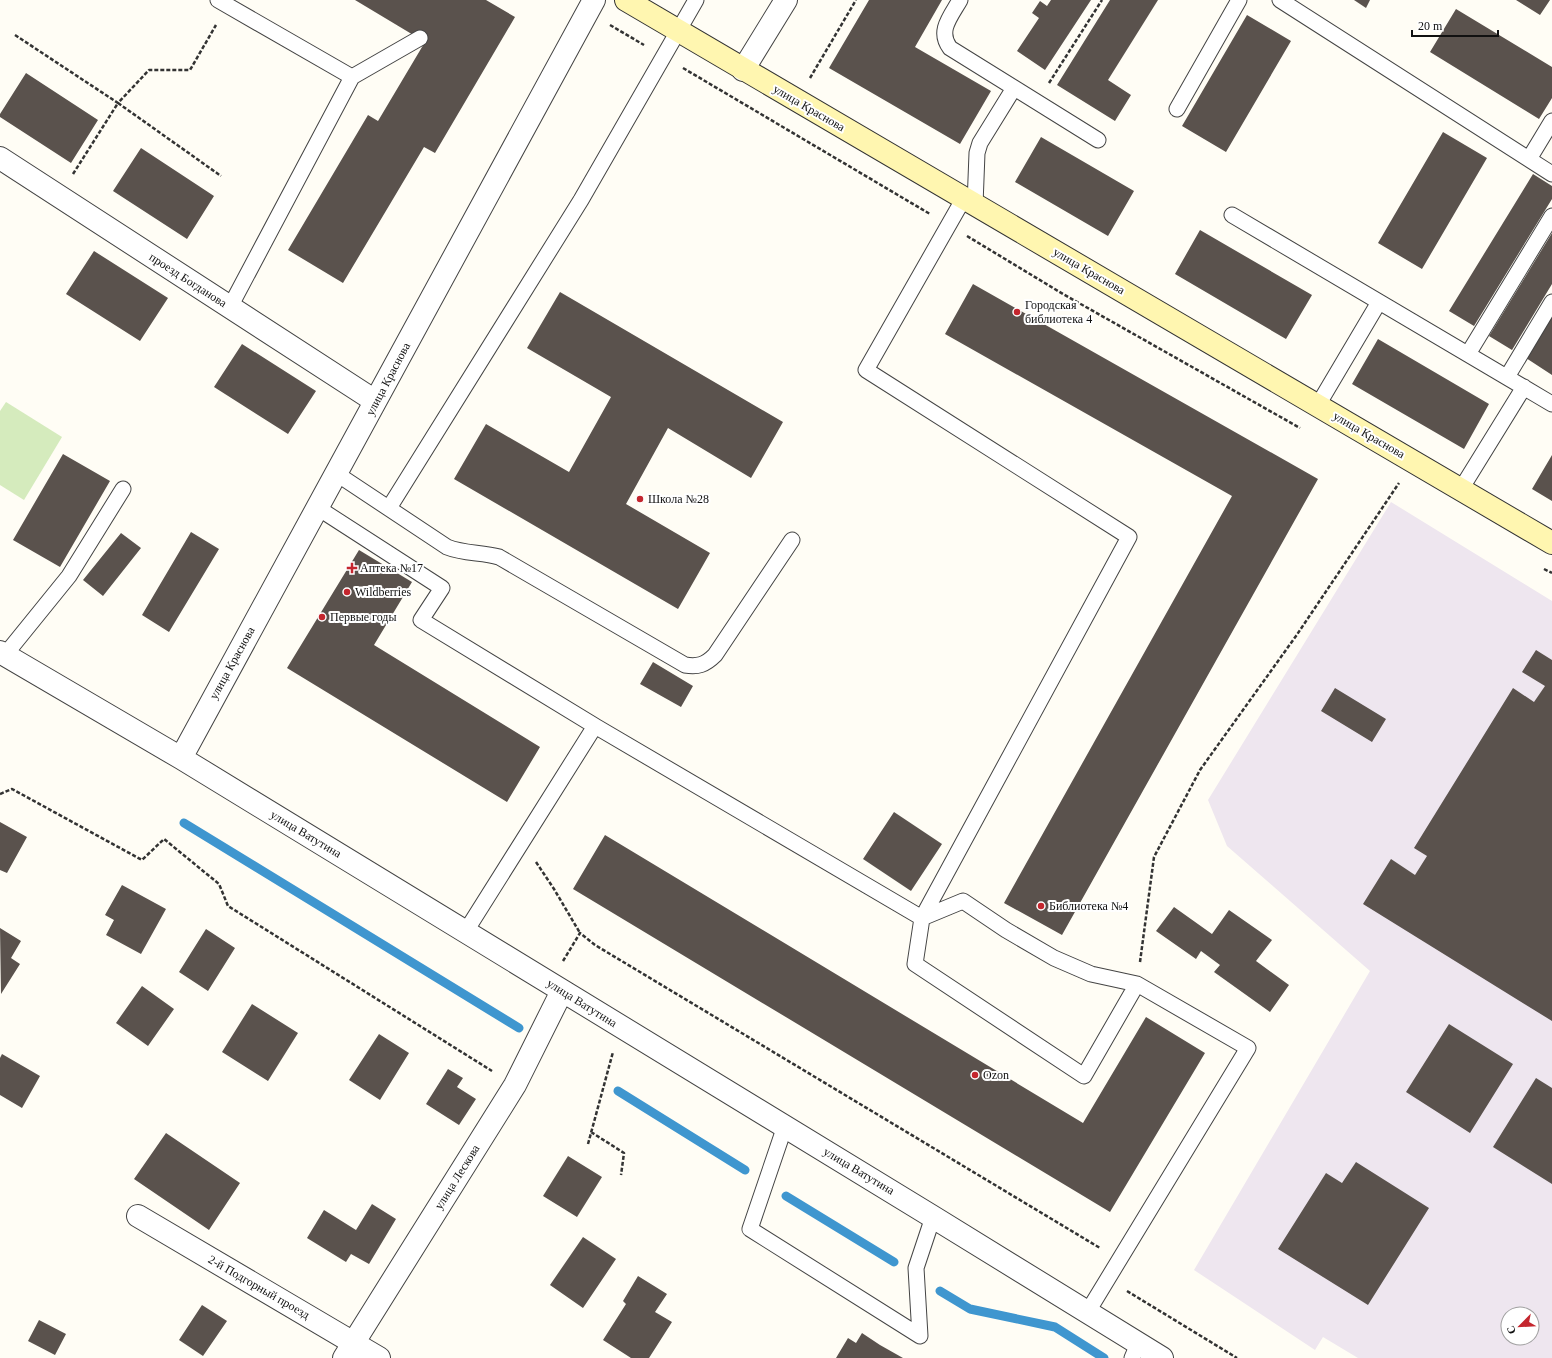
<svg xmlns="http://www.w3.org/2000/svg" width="1552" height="1358" viewBox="0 0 1552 1358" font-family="Georgia,serif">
	<rect width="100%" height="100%" fill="#fffdf5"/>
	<path fill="#eee6ef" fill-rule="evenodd" d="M1391 502 1552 601V1358H1358L1323 1337 1315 1350 1194 1270 1370 971 1227 846 1208 800ZM1508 1314H1532V1338H1508Z"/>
	<path fill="#d5ebbd" d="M6 402 62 437 24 500 0 485V411Z"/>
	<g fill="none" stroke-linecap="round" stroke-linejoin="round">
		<path stroke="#3f96cf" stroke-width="9" d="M184 823 519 1028
			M618 1091 745 1170
			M786 1196 894 1262
			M940 1291 970 1309 1055 1327 1104 1358"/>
	</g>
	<path fill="#5a524d" d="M355 0H486L515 17 435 153 424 147 343 283 288 250 368 115 378 121 425 42Z
		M869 0H942L915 47 991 91 960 144 829 68Z
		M1051 0H1091L1045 70 1017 51 1039 18 1032 13 1040 1 1047 6Z
		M1110 0H1158L1108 80 1131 95 1115 121 1057 85Z
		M1354 0H1370L1366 8Z
		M1516 0H1550L1540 15Z
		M1456 9 1552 67V98L1539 119 1430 52Z
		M1247 15 1291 41 1226 152 1182 126Z
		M26 73 98 120 71 163 0 117V114Z
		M1443 132 1487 158 1422 269 1378 243Z
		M1041 137 1134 191 1108 236 1015 182Z
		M141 148 214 196 187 239 113 191Z
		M1533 174 1552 186V199L1474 326 1449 311Z
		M1200 230 1312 295 1286 339 1175 274Z
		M1552 233V284L1512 350 1489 336Z
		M94 251 168 298 140 341 66 294Z
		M973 284 1318 479 1062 935 1004 903 1232 496 945 334Z
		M560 292 783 422 751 478 668 428 626 504 710 553 678 609 454 479 486 424 569 472 611 397 527 348Z
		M1552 315V375L1526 358Z
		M1378 339 1489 404 1464 449 1352 384Z
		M242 344 316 391 288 434 214 387Z
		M63 454 110 481 60 567 13 540Z
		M1552 455V501L1532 489Z
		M191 532 219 549 169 632 142 615Z
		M121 533 141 548 103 596 83 580Z
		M359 550 412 582 374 645 540 747 507 802 287 668Z
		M1536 650 1552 660V1021L1363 904 1391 859 1415 875 1427 856 1414 848 1513 688 1534 702 1545 686 1522 672Z
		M653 662 693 686 681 707 640 684Z
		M1335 688 1386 719 1372 742 1321 711Z
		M894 812 942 844 911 891 863 859Z
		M0 822 27 837 7 873 0 870Z
		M605 835 1083 1123 1146 1017 1205 1053 1110 1212 573 889Z
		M122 885 166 909 141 954 106 935 114 920 105 915Z
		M1174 907 1212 934 1229 910 1272 940 1256 961 1289 985 1270 1012 1214 972 1220 965 1201 951 1196 959 1156 931Z
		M0 928 21 941 11 958 20 964 1 994Z
		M206 929 235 948 208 991 179 972Z
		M142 986 174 1009 148 1046 116 1023Z
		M252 1004 298 1033 268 1081 222 1052Z
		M1449 1024 1513 1064 1470 1133 1406 1092Z
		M379 1034 409 1053 380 1100 349 1080Z
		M2 1054 40 1076 22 1108 0 1095V1058Z
		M448 1069 463 1078 457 1087 476 1099 459 1125 426 1104Z
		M1536 1078 1552 1088V1184L1493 1147Z
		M166 1133 240 1183 209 1230 134 1179Z
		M568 1156 602 1177 577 1217 543 1196Z
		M1356 1162 1429 1208 1368 1305 1278 1249 1326 1173 1342 1183Z
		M372 1204 396 1219 369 1264 351 1254 346 1262 307 1238 324 1210 356 1230Z
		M583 1237 616 1259 583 1308 550 1285Z
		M638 1276 667 1294 655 1312 672 1322 649 1358H631L603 1340 626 1304 623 1301Z
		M202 1305 227 1321 203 1356 179 1340Z
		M39 1320 66 1334 55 1355 28 1341Z
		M862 1333 880 1345 903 1358H836L848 1338 856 1343Z"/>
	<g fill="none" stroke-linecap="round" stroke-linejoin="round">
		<g stroke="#444" stroke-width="17">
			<path id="lane" d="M218 0 352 77 230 307
				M960 0C951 16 937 31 950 48L1098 140
				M1280 0 1552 174
				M352 77 420 38
				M1177 109 1239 0
				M1529 159 1552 121
				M975 205 977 153 980 143 1014 88
				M1232 215 1552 404
				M1468 354 1552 216
				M1507 377 1552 302
				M1318 405 1379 302
				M337 474 447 547C464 554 482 552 499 557L685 665C698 667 705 665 715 655L792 540
				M1461 489 1524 387
				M318 508 442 588 421 620 595 726
				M389 508 581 200 696 0
				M5 655 69 576 123 489
				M466 931 595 726 922 918 1129 537 866 370 964 198
				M785 1126 750 1229 920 1336 916 1268 933 1217
				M1087 1313 1248 1048 1137 984 1091 974 1054 958 1006 930 963 901 922 918 915 964 1084 1076 1137 984
				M1132 1358 1138 1344"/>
		</g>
		<g stroke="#444" stroke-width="24">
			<path id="street" d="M743 70 786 0
				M0 158 375 401
				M0 652 181 758 933 1217 1162 1358
				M181 758 594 0
				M138 1216 379 1358
				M344 1358 515 1085 562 991"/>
		</g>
		<g stroke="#333" stroke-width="24">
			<path id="secondary" d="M626 0 1552 543"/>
		</g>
		<path stroke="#333" stroke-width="2.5" stroke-dasharray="4 2" stroke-linecap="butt" d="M610 25 644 45
			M15 35 118 103 149 70H190L216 25
			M683 68 930 214
			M810 78 856 0
			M1049 83 1102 0
			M73 174 118 103 221 176
			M967 236 1063 294 1300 428
			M1544 569 1552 573
			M0 794 12 789 142 860 164 839 219 884 228 906 492 1071
			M536 862 554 889 580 933
			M563 961 580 933 595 945 1100 1248
			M1140 962 1154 857 1200 770 1296 636 1399 483
			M591 1132 624 1153 621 1175
			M588 1144 613 1052
			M1127 1291 1237 1358"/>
		<use href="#lane" stroke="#fff" stroke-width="15"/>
		<use href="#street" stroke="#fff" stroke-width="22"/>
		<use href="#secondary" stroke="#fff6b0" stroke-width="22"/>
	</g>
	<g fill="#c4262e" stroke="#fff" stroke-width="1.5">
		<circle cx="1017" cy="312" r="4"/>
		<circle cx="640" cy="499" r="4"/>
		<path d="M350 562h4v4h4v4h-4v4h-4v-4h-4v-4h4z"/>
		<circle cx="347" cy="592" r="4"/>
		<circle cx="322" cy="617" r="4"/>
		<circle cx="1041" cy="906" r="4"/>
		<circle cx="975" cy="1075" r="4"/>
	</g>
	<g text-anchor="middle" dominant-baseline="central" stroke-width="4" stroke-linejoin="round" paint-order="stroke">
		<g font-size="12" fill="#111" stroke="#fff">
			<text transform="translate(809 108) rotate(30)">улица Краснова</text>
			<text transform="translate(1089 271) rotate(30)">улица Краснова</text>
			<text transform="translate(188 280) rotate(33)">проезд Богданова</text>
			<text transform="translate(388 379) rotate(-62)">улица Краснова</text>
			<text transform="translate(1369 435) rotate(30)">улица Краснова</text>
			<text transform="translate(232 663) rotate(-61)">улица Краснова</text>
			<text transform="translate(306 834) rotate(31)">улица Ватутина</text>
			<text transform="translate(582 1003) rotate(32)">улица Ватутина</text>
			<text transform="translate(859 1171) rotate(31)">улица Ватутина</text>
			<text transform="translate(457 1177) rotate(-58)">улица Лескова</text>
			<text transform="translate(259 1287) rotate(30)">2-й Подгорный проезд</text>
		</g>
		<g font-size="12" fill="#111" stroke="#fff" text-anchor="start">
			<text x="1025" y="305">Городская<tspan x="1025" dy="14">библиотека 4</tspan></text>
			<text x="648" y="499">Школа №28</text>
			<text x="360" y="568">Аптека №17</text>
			<text x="355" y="592">Wildberries</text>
			<text x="330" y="617">Первые годы</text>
			<text x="1049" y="906">Библиотека №4</text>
			<text x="983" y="1075">Ozon</text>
		</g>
	</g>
	<g transform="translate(1520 1326) rotate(246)"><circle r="19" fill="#ffffff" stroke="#a0a0a0"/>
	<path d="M0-3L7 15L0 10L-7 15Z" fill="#c4262e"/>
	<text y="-6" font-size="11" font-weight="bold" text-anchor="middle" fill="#111111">С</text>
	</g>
	<path d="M1412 30v6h86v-6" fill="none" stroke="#111111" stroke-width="2"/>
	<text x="1418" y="30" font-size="12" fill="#111111" stroke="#ffffff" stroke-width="3" paint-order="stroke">20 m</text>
</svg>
